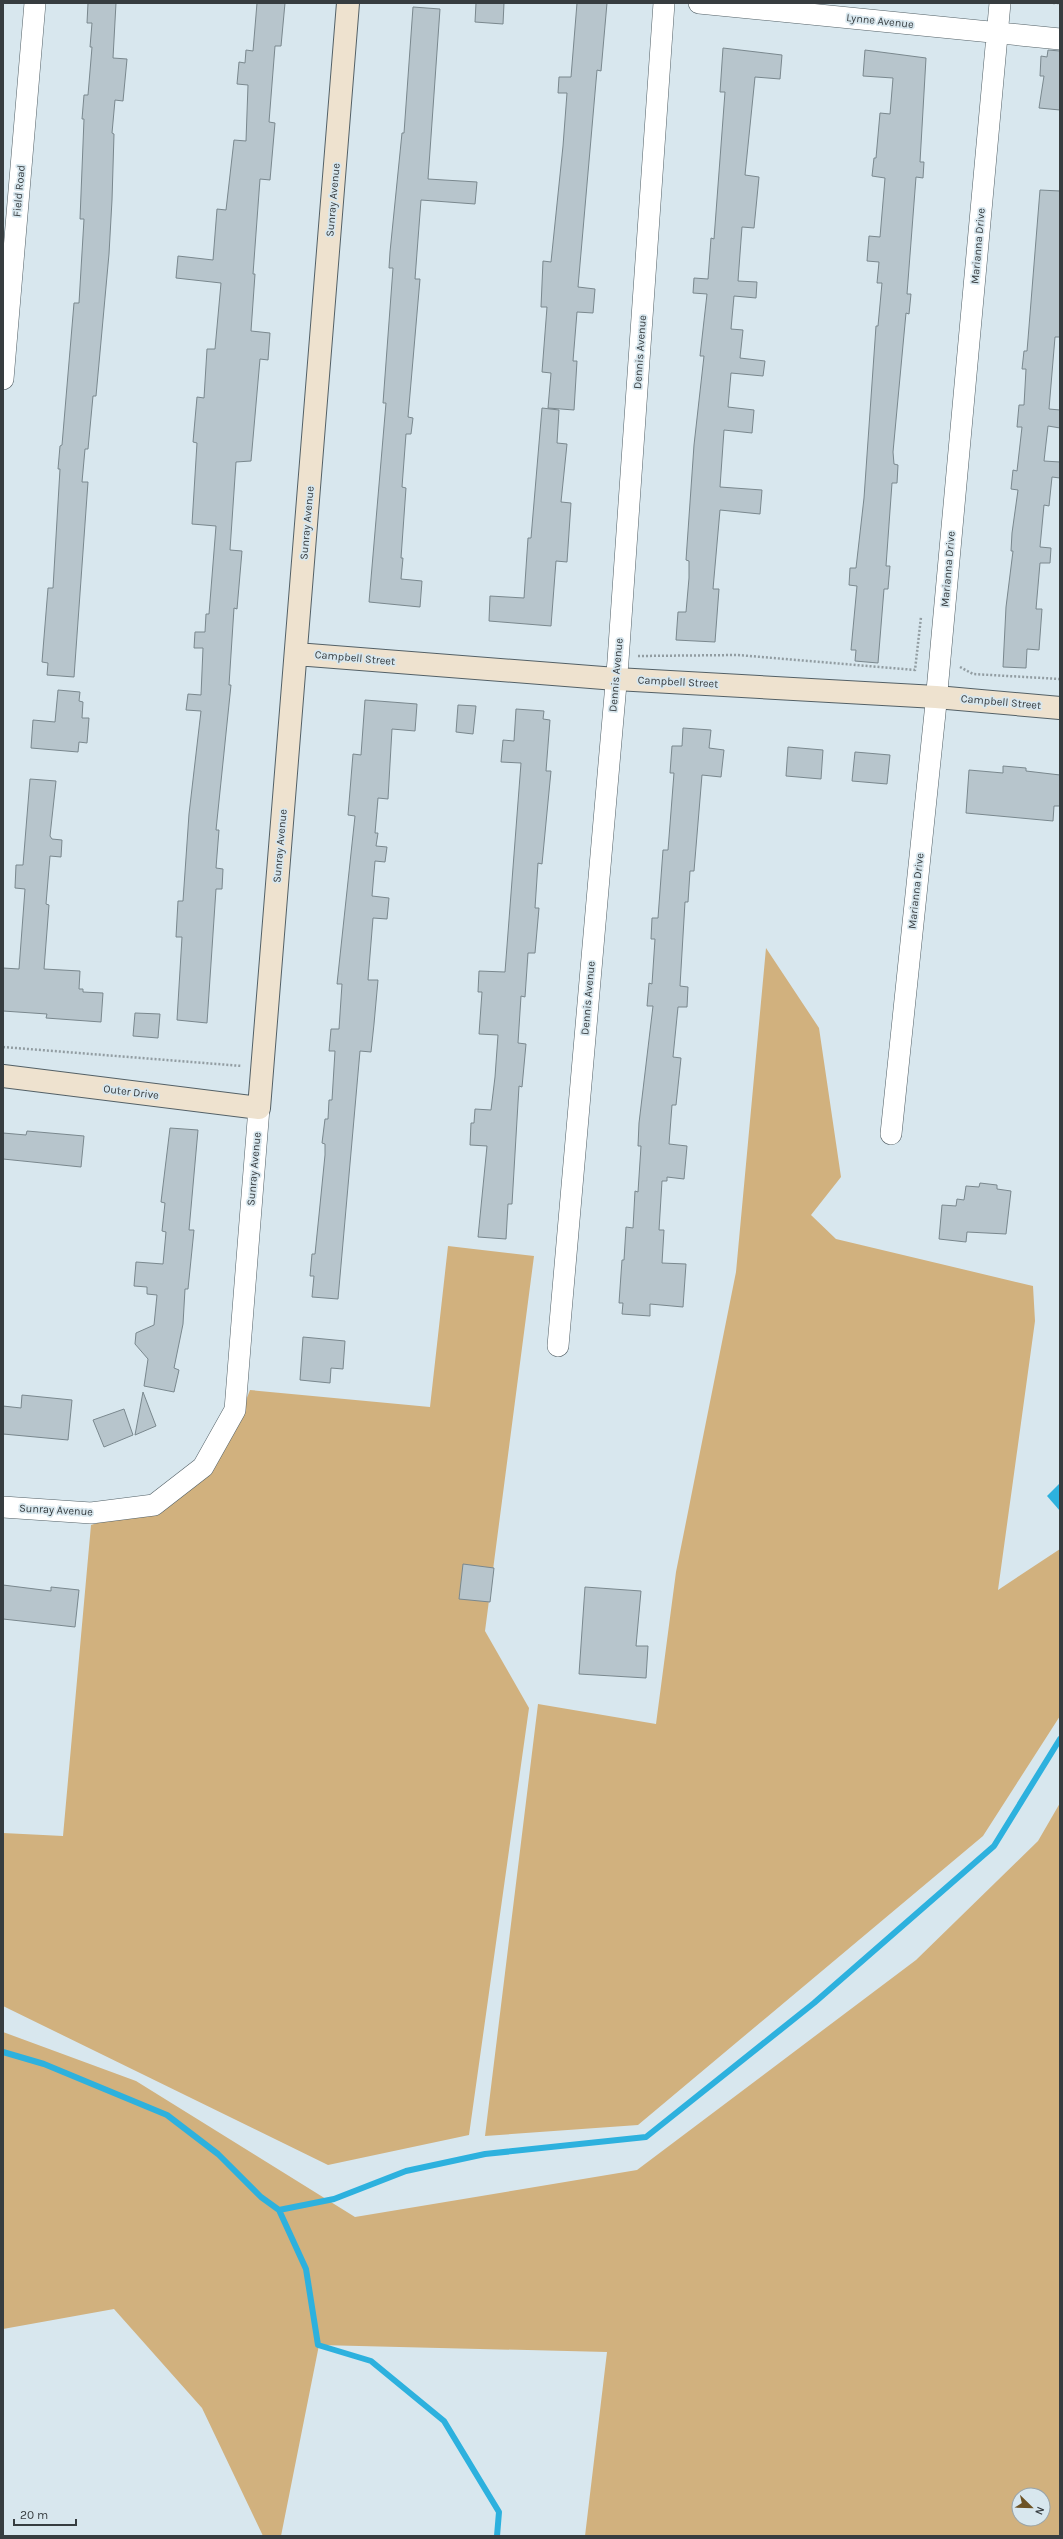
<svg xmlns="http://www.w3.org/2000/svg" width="1063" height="2539" viewBox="0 0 1063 2539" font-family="Karla,sans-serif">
	<rect width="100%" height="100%" fill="#d8e7ee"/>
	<path fill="#d1b17e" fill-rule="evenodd" d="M766 948 819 1028 841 1177 811 1215 836 1239 1033 1286 1035 1321 998 1590 1060 1549V1716L983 1836 638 2125 485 2136 538 1704 656 1724 676 1572 736 1272Z
		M448 1246 534 1256 485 1631 529 1708 469 2135 328 2165 3 2006V1833L63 1836 91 1525 163 1502 232 1436 250 1390 430 1407Z
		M1060 1803V2536H585L607 2352 319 2345 281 2536H263L202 2408 114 2309 3 2329V2032L136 2081 355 2217 637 2170 916 1960 1038 1841ZM1019 2495H1043V2519H1019Z"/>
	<path fill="#2db1de" d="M1060 1483V1511L1047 1496Z"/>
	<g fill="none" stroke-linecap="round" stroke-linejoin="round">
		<path stroke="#2db1de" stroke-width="6" d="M3 2052 44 2064 167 2115 218 2154 261 2197 279 2210
			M497 2536 499 2512 444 2421 371 2361 318 2345 306 2269 279 2210 334 2199 406 2171 485 2154 646 2137 814 2003 994 1846 1060 1739"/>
	</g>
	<path fill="#b7c5cc" stroke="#7a888e" d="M88 3H116L113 58 127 59 123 101 115 100 112 133 114 134 112 200 109 254 96 396H93L88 449H85L82 482H88L74 677 47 675 48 663 42 662 48 588H53L60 469H58L60 446 62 445 74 303H79L84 219H80L84 119H82L84 95H88L92 47H90L92 23H87Z
		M257 3H285L281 46H275L269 122 275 123 270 180 260 179 253 274H255L251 331 270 333 268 360 260 359 251 461 236 462 230 550 242 551 237 609 234 608 229 685H231L216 830H219L216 868 223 869 222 889H216L207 1023 177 1020 182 937H176L178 901H183L189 814 201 711 186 710 188 694 201 695 203 648H194L195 632H205L206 614H209L216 526 192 524 197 443 193 442 197 397 204 398 207 349H215L221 283 176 278 178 256 213 260 217 209 226 210 234 140 246 141 248 85 237 84 239 62 245 63 246 50 253 51Z
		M476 3H504L503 24 475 22Z
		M577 3H607L601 71 597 70 578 287 595 289 593 313 577 312 573 361H577L574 410 548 408 551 373 542 372 547 307H541L543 261 551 262 563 146 567 93H558L559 77H571Z
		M413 7 440 9 428 179 477 182 475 204 421 200 415 279H420L408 417 413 418 411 434H406L402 487 406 488 401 558H403L401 579 422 581 420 607 369 602 386 403H383L393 268H389L390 252 402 133H404Z
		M723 48 782 55 780 79 755 77 745 175 759 177 754 228 742 227 738 281 757 282 756 298 734 296 731 329 743 330 740 358 765 361 763 376 731 373 728 407 754 410 752 433 724 430 720 487 762 490 760 514 720 510 713 589H719L715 642 676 640 678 612H686L689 578V561L686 560 694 445 704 356H700L707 294 693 293 694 278 708 279 711 238 714 239 725 92H720Z
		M865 50 926 58 920 162H924L923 178 916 177 907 294H911L909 314 906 313 893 452 894 464 898 465 897 483H892L886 566H890L888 589H884L878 663 855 661 856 650H851L857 586 849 585 850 568H856L864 498 876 326H878L882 283H877L879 262 867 261 869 236 880 237 885 178 872 176 874 158H876L880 113 890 114 893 78 863 76Z
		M1048 50 1060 51V110L1039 108 1044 76H1040L1041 56 1047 57Z
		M1040 190 1060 191V337H1055L1049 409 1060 410V428L1048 426 1044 461 1060 462V478L1052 477 1049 506 1044 505 1040 547 1051 548 1050 563H1040L1036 609H1042L1039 650 1027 649 1026 668 1003 667 1006 607 1013 551H1011L1012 533 1018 490 1011 489 1013 470 1017 471 1022 427H1017L1019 405H1024L1026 369H1022L1024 351H1027L1028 339Z
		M542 408 559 410 557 443 567 444 561 502 571 503 567 562 556 561 551 626 489 621 490 596 524 598 528 538H531Z
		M58 690 80 692 79 701 83 702 82 718H89L87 743 79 742 78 752 31 748 33 720 55 722Z
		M365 700 417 704 415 731 392 729 388 799 378 798 375 833H378L376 846 387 847 385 862 375 861 372 896 389 898 387 919 373 918 368 980H378L374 1024 371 1052 360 1051 338 1299 312 1297 314 1276H310L312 1254H315L319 1215 325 1155V1144L322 1143 325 1119H328L329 1100H332L335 1051H329L331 1029H339L342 984H337L355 816 348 815 353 754 361 755Z
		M458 705 476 706 473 734 456 732Z
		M516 709 544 711 543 719 550 720 546 771H551L542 864 538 863 535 908H539L535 953H528L525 997 521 996 518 1043 526 1044 522 1087 519 1086 512 1204H508L506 1239 478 1237 487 1146 470 1145 471 1123H474L475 1109 491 1110 495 1077 498 1035 479 1034 482 992H478L479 971 505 972 521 763 501 762 503 740 514 741Z
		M683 728 711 730 709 748 724 750 721 777 702 775 694 871H690L688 902H685L680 986 688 987 687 1007H678L673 1057 681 1058 676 1105H672L669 1144 687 1146 684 1179 667 1177V1181H662L659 1230H664L662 1263 686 1264 683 1307 650 1304V1316L622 1314 623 1303H619L622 1260H624L626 1227 633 1228 635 1191 638 1192 641 1146H638L639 1123 653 1006H647L649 983 652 984 655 939H651L652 918H658L663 850H668L674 773H670L672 746H682Z
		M788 747 823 750 821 779 786 776Z
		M855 752 890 755 887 784 852 781Z
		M1003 766 1026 768V771L1060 775V806H1054L1053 821 966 813 969 770 1003 773Z
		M30 779 56 781 50 836 52 839 62 840 61 857 50 856 46 904 49 905 44 969 80 971 79 989H83V992L103 993 101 1022 46 1018 47 1014 3 1011V968L19 969 25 889 15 888 16 865H23Z
		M135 1013 160 1014 158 1038 133 1036Z
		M170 1128 198 1130 189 1230H194L188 1289H185L183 1324 174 1368 179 1370 174 1392 144 1386 148 1359 135 1344 136 1333 154 1325 157 1295 147 1294V1287L134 1286 136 1262 163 1264 166 1232 162 1231 165 1203 161 1202Z
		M27 1131 84 1136 81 1167 3 1159V1133L26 1135Z
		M980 1183 997 1185V1189L1011 1191 1006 1234 967 1232 966 1242 939 1239 942 1205 956 1206 957 1199 964 1200 966 1186 979 1187Z
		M303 1337 345 1341 343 1369 331 1368 330 1383 300 1380Z
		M143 1392 156 1426 135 1435Z
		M22 1395 72 1400 68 1440 3 1434V1406L21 1408Z
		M124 1409 133 1435 104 1447 93 1420Z
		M463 1564 494 1568 490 1602 459 1599Z
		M3 1585 51 1591V1587L79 1590 75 1627 3 1619Z
		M585 1587 641 1591 636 1646H648L646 1678 579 1674Z"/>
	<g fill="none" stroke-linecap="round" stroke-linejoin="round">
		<g stroke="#536066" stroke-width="22">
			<path id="street" d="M699 3 1060 39
				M3 379 35 3
				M891 1134 935 713 1000 3
				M558 1346 618 661 664 3
				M3 1507 91 1513 154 1505 203 1467 235 1410 259 1108"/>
		</g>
		<g stroke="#536066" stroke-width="24">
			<path id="secondary" d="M296 654 616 679 936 697 1060 708
				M3 1076 259 1108 348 3"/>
		</g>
		<path stroke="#929da2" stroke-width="2.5" stroke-dasharray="2 2" stroke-linecap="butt" d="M1053 3H1060
			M638 656 738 655 915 670 921 617
			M960 667 973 674 1060 679
			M3 1047 242 1066"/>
		<use href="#street" stroke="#fff" stroke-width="21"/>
		<use href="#secondary" stroke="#eee2cf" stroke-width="22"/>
	</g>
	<g text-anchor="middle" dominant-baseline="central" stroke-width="3.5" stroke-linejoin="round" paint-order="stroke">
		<g font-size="11" fill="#373d40" stroke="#d8e7ee">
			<text transform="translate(880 21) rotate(6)">Lynne Avenue</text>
			<text transform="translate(19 191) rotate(-85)">Field Road</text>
			<text transform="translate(333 200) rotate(-85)">Sunray Avenue</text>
			<text transform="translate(978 246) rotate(-85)">Marianna Drive</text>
			<text transform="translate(640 352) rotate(-86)">Dennis Avenue</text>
			<text transform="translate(307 523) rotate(-85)">Sunray Avenue</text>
			<text transform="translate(948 569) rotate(-85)">Marianna Drive</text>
			<text transform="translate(355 658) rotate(5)">Campbell Street</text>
			<text transform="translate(616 675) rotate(-85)">Dennis Avenue</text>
			<text transform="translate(678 682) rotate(3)">Campbell Street</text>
			<text transform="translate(1001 702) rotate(5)">Campbell Street</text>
			<text transform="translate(280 846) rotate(-85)">Sunray Avenue</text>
			<text transform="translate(916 891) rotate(-84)">Marianna Drive</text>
			<text transform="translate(588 998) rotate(-85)">Dennis Avenue</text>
			<text transform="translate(131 1092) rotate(7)">Outer Drive</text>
			<text transform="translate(254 1169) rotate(-85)">Sunray Avenue</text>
			<text transform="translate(56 1510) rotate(3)">Sunray Avenue</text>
		</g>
	</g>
	<rect width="1063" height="2539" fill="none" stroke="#373d40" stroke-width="8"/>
	<g transform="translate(1031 2507) rotate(113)"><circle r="19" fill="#d8e7ee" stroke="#98a3a8"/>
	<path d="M0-3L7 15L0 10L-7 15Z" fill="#6d5325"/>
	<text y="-6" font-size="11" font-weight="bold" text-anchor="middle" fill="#373d40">N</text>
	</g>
	<path d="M14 2519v6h62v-6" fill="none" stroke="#373d40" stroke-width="2"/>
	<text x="20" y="2519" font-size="12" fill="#373d40" stroke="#d8e7ee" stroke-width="3" paint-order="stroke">20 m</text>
</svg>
